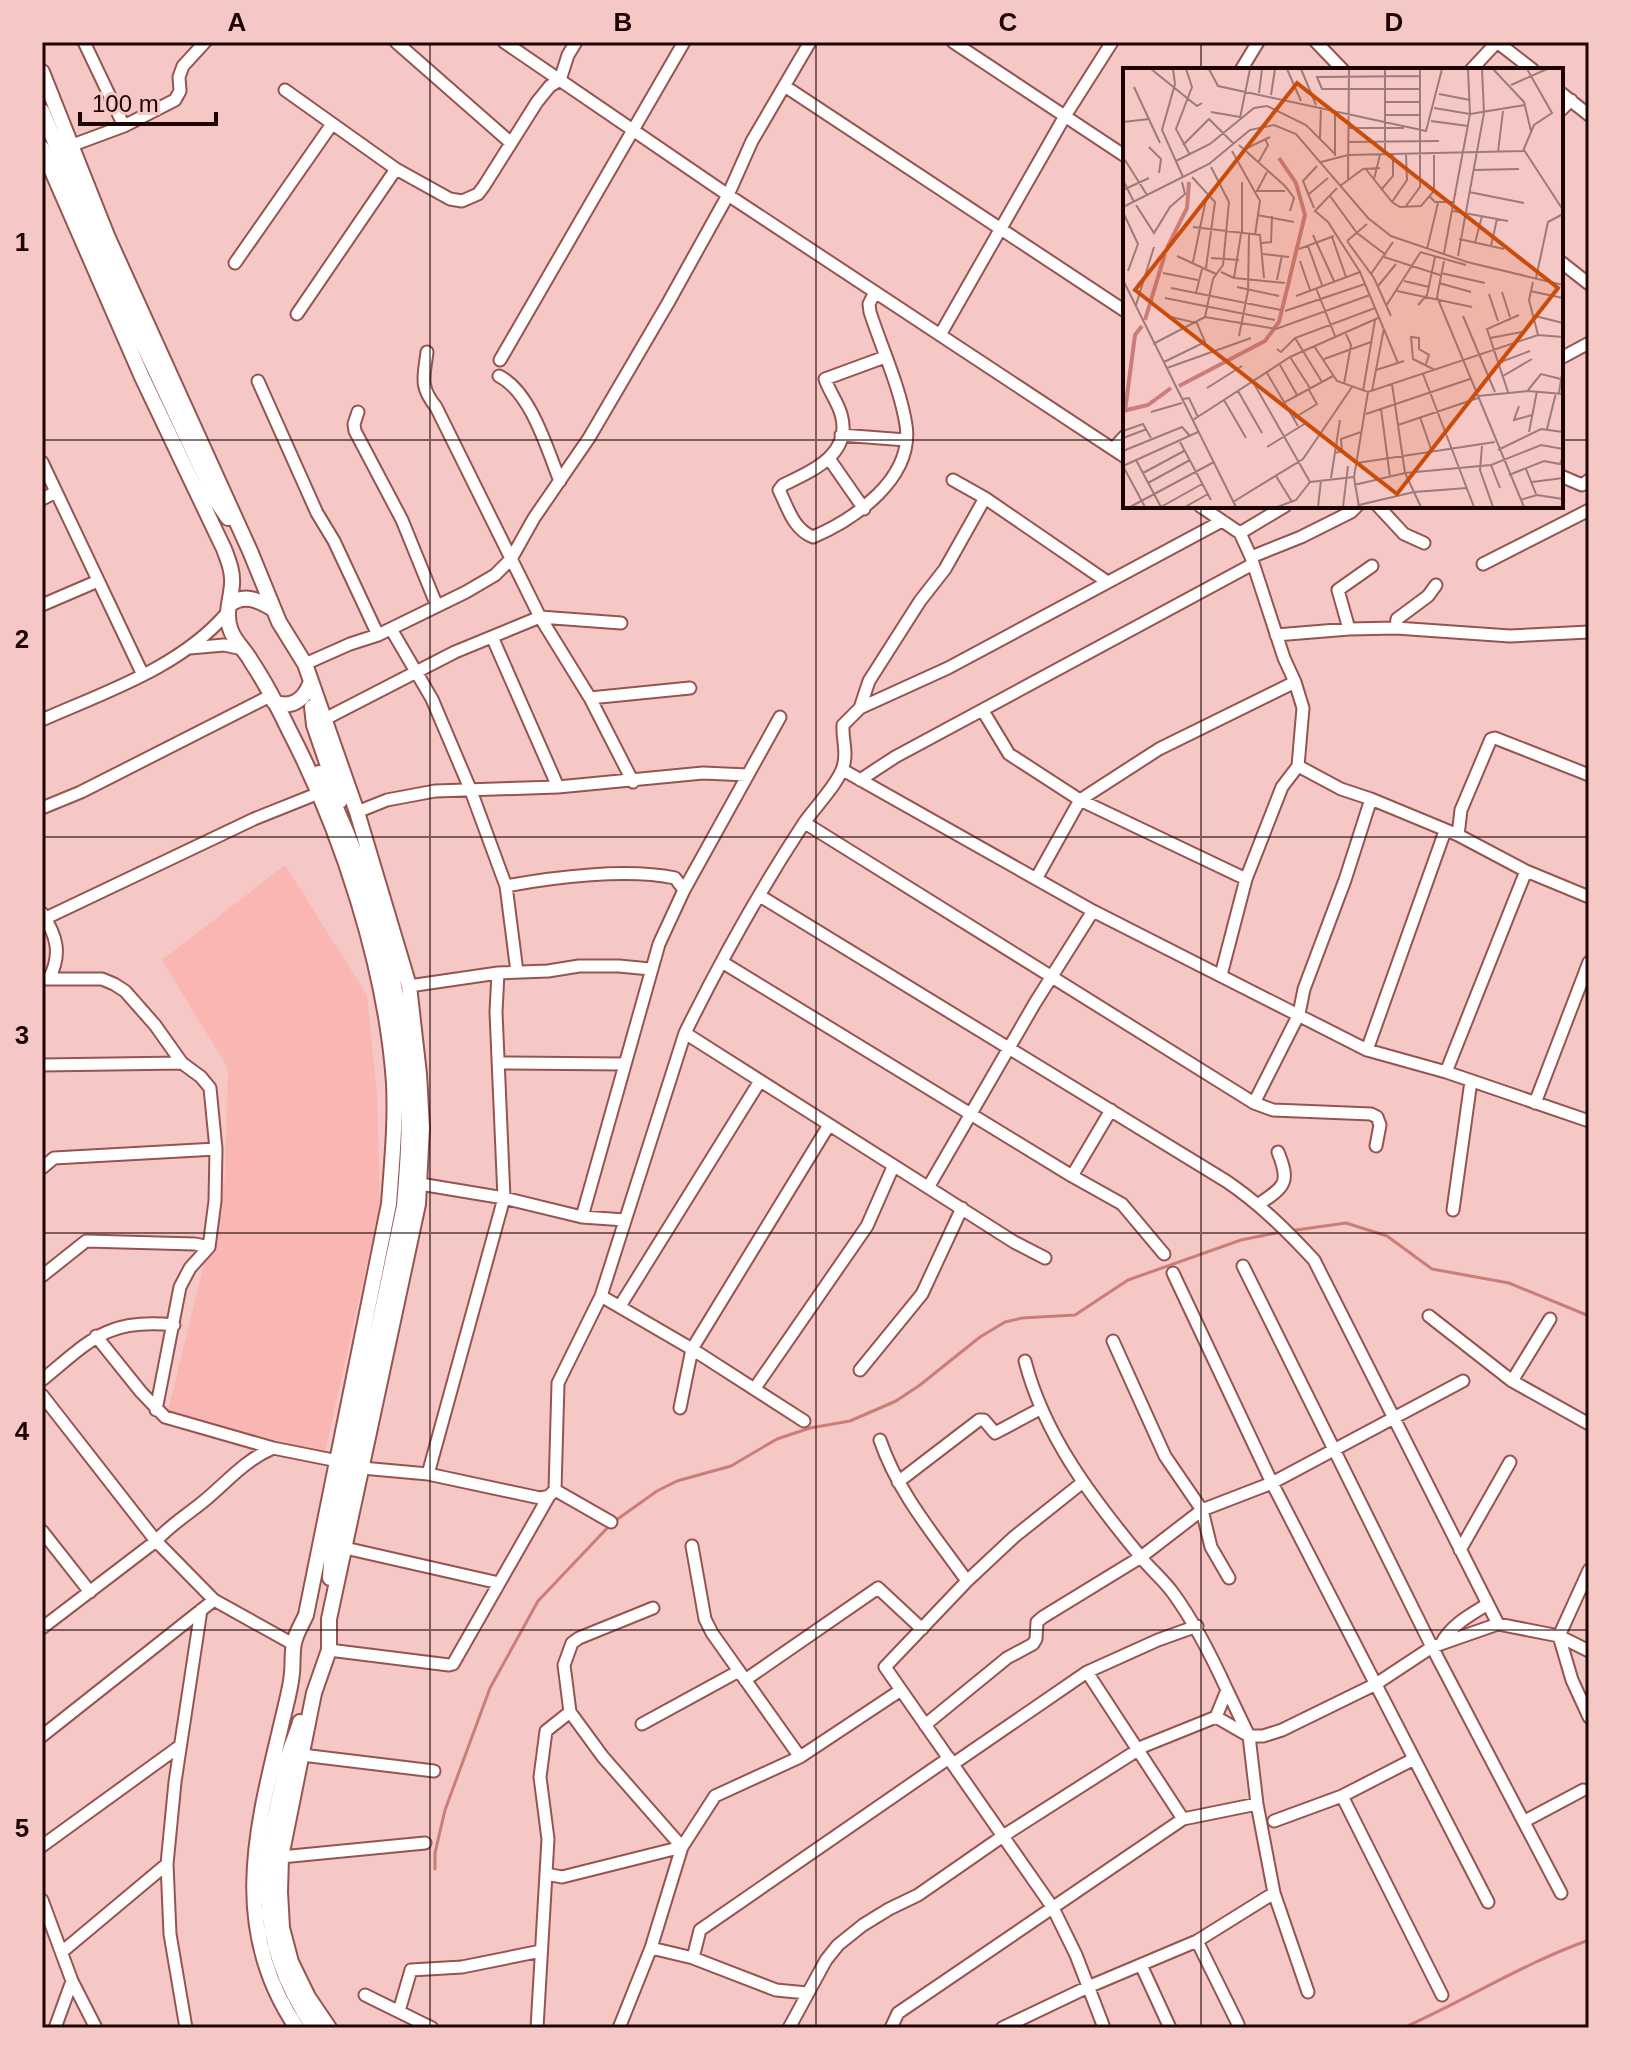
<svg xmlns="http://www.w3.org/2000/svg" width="1631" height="2070" viewBox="0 0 1631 2070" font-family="Arial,sans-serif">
	<rect width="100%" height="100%" fill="#f6c8c5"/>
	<path fill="#f9b6b2" d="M285 865 367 995 377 1096 380 1205 325 1452 167 1415 225 1177 228 1068 162 960Z"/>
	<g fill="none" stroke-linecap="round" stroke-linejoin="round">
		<path stroke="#ca7d79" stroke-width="3" d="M1289 1231 1346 1223 1387 1236 1432 1269 1509 1283 1589 1316
			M435 1869V1853L445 1810 490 1688 538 1601 612 1523 657 1491 677 1481 731 1466 777 1439 810 1428 850 1421 896 1401 920 1385 980 1337 1005 1322 1022 1318 1075 1315 1128 1280 1241 1240 1281 1232
			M1403 2028C1466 2000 1524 1963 1589 1940"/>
		<g stroke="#965451" stroke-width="15">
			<path id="minor" d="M84 42 124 126
				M396 42 510 142
				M504 42 728 195 1125 457
				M953 42 1125 156
				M1316 42 1343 70
				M1497 42 1533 70
				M1241 70 1258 42
				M1471 70 1497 42
				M786 87 1125 311
				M285 90 396 169 450 199 462 201 478 194 484 186 537 102 550 86 560 80 568 55 576 42
				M1561 93 1589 115
				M1561 110 1571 100
				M70 146 124 126 175 100 180 91 179 77 183 66 205 42
				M1561 262 1589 284
				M235 263 332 124
				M875 292 869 304 870 312C882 349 900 387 906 425 914 478 855 519 813 537 793 529 788 508 779 490L783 485C812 471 853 454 841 414 837 401 829 391 825 379L885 357
				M297 314 396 169
				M940 335 1065 116 1112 42
				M427 352C424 377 419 386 436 407L540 617 590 698 633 782
				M1561 358 1589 343
				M500 360 684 42
				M499 376C531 392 547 449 560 481
				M258 381 317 513 334 541 378 635
				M358 412 354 424 355 431 402 520 437 606
				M841 435 906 440
				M1113 449 1125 436
				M830 460 864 509
				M42 462 143 675
				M1561 476 1582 485 1589 480
				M953 480 985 498 1106 581
				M42 499 56 492
				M1200 506 1240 533 1251 557 1284 658 1295 682 1303 708 1298 766 1282 787 1246 879 1221 975
				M1378 506 1404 534 1424 543
				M1240 533 1285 506
				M1251 557 1301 537 1351 512 1357 506
				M1483 564 1589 510
				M42 605 98 581
				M1396 628 1397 619 1428 596 1436 585
				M391 629 432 699 471 791 506 886 517 972
				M1349 629 1338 590 1372 566
				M1276 635 1349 629 1396 628 1510 636 1589 632
				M493 639 558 787
				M190 648 224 645 243 649
				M305 664 350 644 378 635 466 592 495 575 511 559 534 518 589 438 668 303 728 195 752 141 810 42
				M590 698 690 688
				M860 708 869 681 920 601 945 569 985 498
				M983 711 1009 754 1080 800 1246 879
				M42 720C105 692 179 668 226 614
				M323 720 455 652 540 617 621 623
				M1298 766 1341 789 1371 799 1458 835 1526 871 1589 897
				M843 770 1093 911 1367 1050 1446 1072 1589 1121
				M860 780 895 757 1253 564
				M42 808 81 792 270 696
				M357 812 387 800 435 791 558 787 703 773 748 775
				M805 823 1254 1103 1273 1110 1371 1114 1377 1117 1380 1125 1376 1146
				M1458 835 1461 810 1491 739 1495 738 1589 775
				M1036 879 1080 800 1159 749 1295 682
				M506 886C554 877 627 868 675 878L684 890
				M760 896 1226 1181C1260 1204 1286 1230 1314 1260L1498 1624
				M42 913C57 936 62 954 49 979
				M46 918 254 819 319 793
				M722 962 1072 1176 1122 1204 1164 1254
				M42 979H102L114 984 125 991 155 1025 182 1063 201 1077 210 1088 216 1149 215 1201 209 1247 190 1268 180 1287 156 1410
				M409 986 498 973 548 971 579 966H619L650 969
				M685 1033 1014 1242 1045 1258
				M1367 1050 1445 831
				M499 1063 624 1064
				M42 1065 182 1063
				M1446 1072 1526 871
				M1254 1103 1299 1014 1304 989 1345 880 1371 799
				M1535 1103 1589 962
				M42 1168 54 1158 216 1149
				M1072 1176 1111 1110
				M420 1184 504 1198 582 1217 625 1220
				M929 1186 1035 1003 1093 911
				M1259 1204C1286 1186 1290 1182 1278 1152
				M1453 1210 1471 1081
				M582 1217 659 944 684 890 780 717
				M1243 1266 1432 1647 1561 1893
				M1173 1273 1272 1483 1488 1902
				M42 1276 86 1241 195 1244 209 1247
				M601 1296 692 1349 804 1421
				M620 1306 760 1081
				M1429 1316 1512 1381 1589 1424
				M96 1336 141 1392 165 1417 273 1448 338 1461
				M1113 1341 1165 1456 1202 1510 1211 1547 1229 1578
				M1025 1361C1044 1435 1092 1498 1140 1556 1150 1569 1163 1579 1173 1593 1195 1623 1211 1655 1227 1690L1216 1717
				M860 1370 922 1294 962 1208
				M42 1380C91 1340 107 1318 174 1325
				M1512 1381 1550 1319
				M755 1388 867 1226 893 1167
				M42 1395 156 1541 214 1600 293 1644
				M680 1408 692 1349 829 1125
				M880 1440C898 1493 935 1536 967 1581
				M362 1468 428 1474 540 1498 549 1496 555 1490 558 1383 601 1296 685 1033C720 962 760 890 804 823 815 807 838 784 843 767 848 752 842 740 843 725L860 708 948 668 1222 521
				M428 1474 504 1198 496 1012 498 973
				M898 1482 979 1420H984L995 1433 1040 1409
				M1083 1482 1014 1537 967 1581 885 1667 1053 1908 1076 1955 1103 2025
				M555 1490 611 1522
				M42 1531 90 1592
				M692 1546 705 1619 712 1633 800 1757
				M345 1548 499 1583
				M1460 1550 1510 1462
				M1589 1570 1559 1636 1572 1680 1589 1717
				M42 1628 156 1541C170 1525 187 1515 204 1501 227 1482 245 1460 273 1448
				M1441 1644C1451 1625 1470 1615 1488 1604
				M329 1650 449 1665 453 1664 549 1496
				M1087 1672 1183 1819
				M745 1680 878 1588 922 1629
				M1227 1690 1249 1736 1257 1804 1274 1893 1308 1992
				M1216 1717 1249 1736H1263L1282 1730 1376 1684 1432 1647 1498 1624 1559 1636 1589 1651
				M642 1724 739 1671
				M925 1725 1007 1658 1033 1644 1036 1639 1037 1622 1043 1617 1141 1557 1202 1510 1272 1483 1463 1381
				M42 1736 214 1600
				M302 1755 434 1771
				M953 1764 1087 1672 1158 1640 1197 1626
				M1342 1796 1442 1995
				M1274 1821 1342 1796 1414 1759
				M1525 1821 1583 1790
				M42 1846 180 1746
				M281 1857 425 1843
				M546 1874 562 1877 682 1847 603 1757 570 1712 564 1665 572 1643 579 1638 653 1608
				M42 1900 72 1981 96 2028
				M1197 1941 1238 2024
				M651 1948 693 1958 776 1990 807 1993
				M63 1951 167 1864
				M693 1958 700 1930 949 1758
				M1141 1965 1170 2028
				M365 1995 432 2028
				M399 2011 411 1970 462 1967 541 1951
				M55 2028 72 1981
				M186 2028 170 1934 167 1864 175 1782 201 1610
				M537 2028 548 1839 540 1777 546 1731 570 1712
				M619 2028 651 1948 682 1847 715 1796 800 1757 901 1690
				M789 2028 826 1960 838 1945 863 1925 889 1909 918 1895 1003 1836 1144 1746 1216 1717
				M891 2028 898 2013 1183 1819 1257 1804
				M1002 2028 1088 1987 1197 1941 1274 1893"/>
		</g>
		<g stroke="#965451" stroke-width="18">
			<path id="major" d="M42 72 108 238 250 551 279 622 305 664 357 812 409 986 419 1074 422 1128 418 1204 329 1619V1650L314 1693 281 1857 280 1892 282 1928 291 1962 308 1997 329 2028
				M42 111 104 261 217 502 228 518
				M42 148 142 377 224 549C228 560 233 571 232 584 231 601 224 614 231 631 235 642 245 650 251 661 265 682 278 707 289 730 342 832 386 968 394 1083 396 1123 392 1163 389 1204L306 1615C302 1624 296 1633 294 1643 292 1652 293 1663 292 1673 291 1685 288 1697 285 1709 259 1820 226 1924 297 2028
				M229 605C244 593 258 600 273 609
				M274 702C291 709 304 700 310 684
				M312 707 314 725 340 801
				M319 773C369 871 403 985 408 1096 410 1133 407 1169 404 1206L332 1548 330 1578
				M300 1722C297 1734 291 1745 288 1757 264 1860 251 1936 314 2028"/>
		</g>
		<use href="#minor" stroke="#fff" stroke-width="11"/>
		<use href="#major" stroke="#fff" stroke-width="14"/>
	</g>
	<path fill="none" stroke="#1d0505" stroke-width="2" stroke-opacity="0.55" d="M430 42V2028M816 42V2028M1201 42V70M42 440H1125M1561 440H1589M1201 506V2028M42 837H1589M42 1233H1589M42 1630H1589"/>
	<g transform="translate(1123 68)">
		<rect width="440" height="440" fill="#f6c8c5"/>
		<path fill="none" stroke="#ca7d79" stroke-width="4" d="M44 180 64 140 66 114M22 252 42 186M56 318 142 273 156 254 182 147 173 115 156 90M0 343 25 337 48 320M2 343 12 267 19 258"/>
		<path fill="none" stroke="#9f7a78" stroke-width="2" d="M28 1 74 38 79 35M50 1 52 16 39 62 60 109M63 1 69 19 53 61 67 87M86 1 95 18 303 63 319 1M164 1 178 33M178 1 193 37M370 1 401 34 408 63M297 8 194 9 199 21H297M388 17 424 1M11 19 37 75M136 25 139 1M316 26 347 32M148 27 152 1M262 34H297M311 40 347 46 402 37M212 42V88M88 44 117 49M262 47H297M117 50 127 1M308 53 345 58M0 54 26 51M225 60H281M197 70 198 39M225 74 316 73M60 77 86 51 111 76M116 77 162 118 171 130 167 143M26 79 38 91 36 105M120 82 147 69M401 82 440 142M109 83 137 133 132 167M375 84 380 43M262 87V1M2 92 24 127M53 93 87 76 131 40 144 38 183 57 212 86M198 94 225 87 400 83 411 57 429 45 404 1M135 95 145 77 142 71M242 100 269 134 277 139 298 138 311 123V87M350 102 396 101M144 104 134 123H162M69 109 92 134 83 200M225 111 226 1M251 111 257 87M0 112 11 134M217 118 240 101 257 100M214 120 192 143 205 154 237 204 275 295M0 122 26 110M258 122 270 108V87M346 124 401 135M186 126 205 110M207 128 234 165 263 187M307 129 312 134H332M269 134 284 112 283 87M13 137 31 165 47 139 62 126 59 114M283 138 297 119V1M0 139 86 96 127 62 151 57 173 66 245 150 268 168 344 194 440 217M191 140 180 113 194 98M330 143 385 153M0 144 15 176 5 203M134 147 171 154M70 159 137 167 141 210M119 166V114M190 167 211 213M209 169 223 209M336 171 381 181M224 173 251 210 268 248M224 173 244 156M138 175 148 174 149 148M352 175 359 148M185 178 199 217M368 178 374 151M176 181 211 168M304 181 315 135M297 184 343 197M321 185 347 46 345 1M140 186 166 189M54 188 93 206M335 188 361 45 359 1M261 189 317 207M88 190 116 192M177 193 187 222M321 193 314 229 401 439M70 194 83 131M98 204 111 210 162 215M40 205 75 212M318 205 362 215M248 206 270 174M111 210 118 166M413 210 425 154 440 146M0 212 113 439M154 212 159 187M281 213 306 219M410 214 406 232 415 267M316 215 348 224M255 218 273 196M114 219 156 228M48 220 158 242M193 220 212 268M274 223 349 239M407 223 440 230M379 224 387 249M73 225 79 201M366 226 375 253M173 228 237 204M42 230 152 252M13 237 31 179M295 237 304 227 312 189M263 238 297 185M162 243 242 216M340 248 372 324M412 248 440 255M82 249 153 261 247 227M116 268 125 223 126 166M172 270 199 314M367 270 399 264M30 276 82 249 90 211 100 197 106 134 88 99M191 278 214 313 245 324 415 267 440 269M154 281 158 284 172 270 252 240M167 289 187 320M201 291 248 274M41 294 82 274 74 255 48 249M375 295 407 283M303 296 306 287 296 281V270L288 269 290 291 312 302M157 297 174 327M44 300 128 270M253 302 281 293M144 305 175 358M300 306 351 439M380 308 409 291M130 314 187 414M221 316 228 277 222 264M269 316 282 405 298 439M84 320 119 298M405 322 418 306 438 311M115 323 139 365M240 323 252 252M249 323 261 260M385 324 364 261 396 247M436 325 440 300M355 328 405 323 440 326M60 331 66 330 75 349M101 332 123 370M162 334 210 308M396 338 391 352 409 347M258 341 267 409M28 344 59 335M243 346 347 311M297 349 308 381M171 350 194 336 186 322M70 352 167 289 255 250M275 357 355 330M424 361 433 325M0 363 20 356 28 370M406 364 414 323M0 370 24 361M56 372 88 432M359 378 357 402 370 439M144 379 183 355M375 382 418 361 440 364M0 383 59 359 67 368M212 385 219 383 218 371 238 364M13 392 38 439M234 395 372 374M368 397 377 420M0 398 75 364M0 398 22 439M403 401 413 426M20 405 61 383M386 407 421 393 437 396 440 388M153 408 169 434M208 410 217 352M409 414 440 410M25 415 67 392M231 417 282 405 368 397 418 377 440 381M397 432 414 427 440 431M110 434 180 391 229 319M236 437 291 424 344 420M7 439 91 394M38 439 79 416M62 439 85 426M154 439 173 432 187 414 231 409M195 439 198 412M220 439 225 398M236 439 231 409 245 324"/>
		<path fill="#ca4c0b" fill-opacity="0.15" stroke="#ca4c0b" stroke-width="4" d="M174 15 435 220 274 426 12 222Z"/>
		<rect width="440" height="440" fill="none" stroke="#1d0505" stroke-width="4"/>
	</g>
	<rect width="1631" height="2070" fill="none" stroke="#f6c8c5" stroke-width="88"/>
	<path d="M80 112v12h136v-12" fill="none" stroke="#1d0505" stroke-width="4"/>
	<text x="92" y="112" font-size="24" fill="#1d0505" stroke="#f6c8c5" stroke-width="6" paint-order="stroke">100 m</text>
	<rect x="44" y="44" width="1543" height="1982" fill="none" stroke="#1d0505" stroke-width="3"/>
	<g font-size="26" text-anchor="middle" font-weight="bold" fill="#1d0505">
		<text x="237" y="31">A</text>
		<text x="623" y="31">B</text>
		<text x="1008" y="31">C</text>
		<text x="1394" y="31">D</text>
		<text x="22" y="251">1</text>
		<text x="22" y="648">2</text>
		<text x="22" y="1044">3</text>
		<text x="22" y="1440">4</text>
		<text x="22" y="1837">5</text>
	</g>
</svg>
